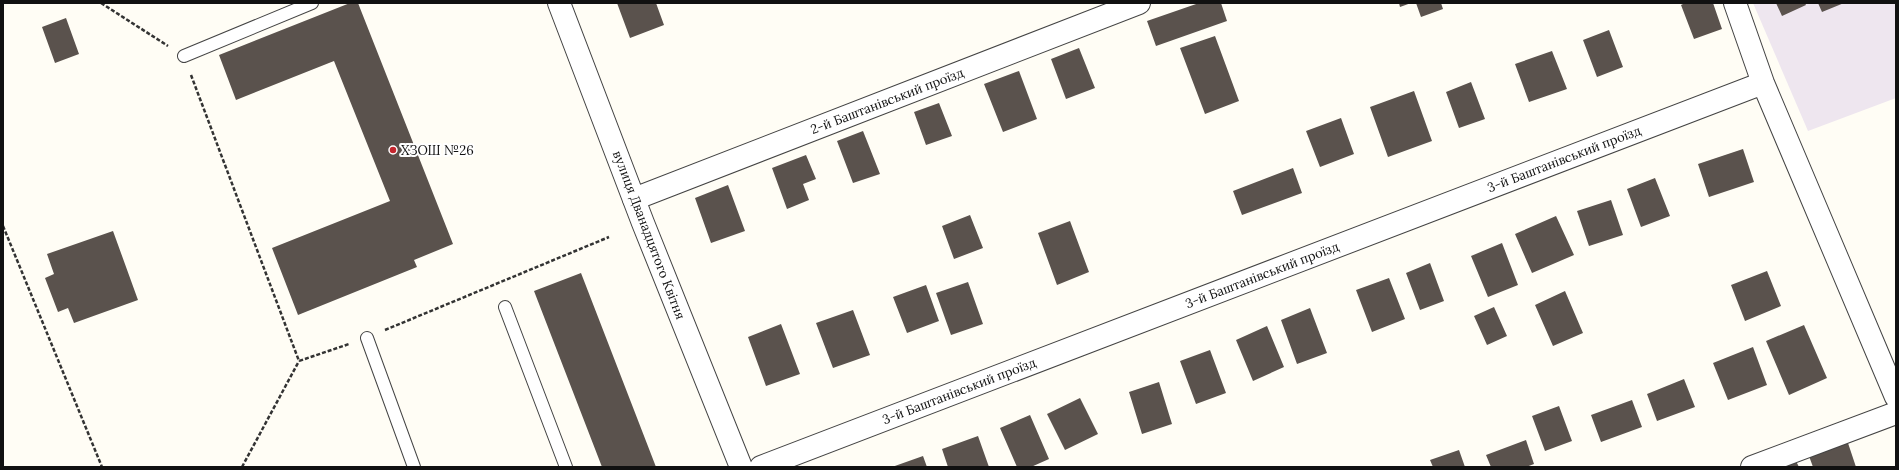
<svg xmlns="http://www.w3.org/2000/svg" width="1899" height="470" viewBox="0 0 1899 470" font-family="Lora,serif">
	<rect width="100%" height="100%" fill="#fffdf5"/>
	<path fill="#eee6ef" d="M1753 3H1896V98L1808 131Z"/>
	<path fill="#5a524d" d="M350 3H358L453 244 414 260 417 267 298 315 272 248 390 201 334 61 236 100 219 55Z
		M617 3H656L664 25 630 38Z
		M1199 3H1221L1227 21 1156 46 1147 21Z
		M1399 3H1411L1400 7Z
		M1416 3H1441L1443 9 1421 17Z
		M1685 3H1713L1722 29 1694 39 1681 5Z
		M1776 3H1805L1806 5 1782 16Z
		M1818 3H1844L1822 12Z
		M66 18 79 54 55 63 42 27Z
		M1609 30 1623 67 1597 77 1583 40Z
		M1215 36 1239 101 1205 114 1180 48Z
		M1079 48 1095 88 1066 99 1051 59Z
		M1552 51 1567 89 1529 102 1515 64Z
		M1019 71 1037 119 1003 132 984 84Z
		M1471 82 1485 119 1459 128 1446 92Z
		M1414 91 1432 141 1388 157 1370 107Z
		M939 103 952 136 926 145 914 112Z
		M1341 118 1354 154 1320 167 1306 131Z
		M863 131 880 174 853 183 837 141Z
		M1743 149 1754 182 1709 197 1698 164Z
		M806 155 816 179 803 184 809 200 787 209 772 168Z
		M1293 168 1302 193 1242 215 1233 191Z
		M1655 178 1670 216 1641 227 1627 189Z
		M728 185 745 231 711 243 695 198Z
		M1611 200 1623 235 1589 246 1577 211Z
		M970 215 983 248 954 259 942 226Z
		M1556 216 1574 255 1532 273 1515 234Z
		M1070 221 1089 272 1057 285 1038 233Z
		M113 231 138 300 74 323 68 308 58 312 45 278 54 274 47 254Z
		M1502 243 1518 285 1488 297 1471 256Z
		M1430 263 1444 301 1420 310 1406 273Z
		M1767 271 1781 306 1745 321 1731 285Z
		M581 273 656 467H602L534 291Z
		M1389 278 1405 319 1372 332 1356 290Z
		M968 282 983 324 951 335 936 293Z
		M926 285 939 321 907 333 893 297Z
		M1565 291 1583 333 1553 346 1535 305Z
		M1494 307 1507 336 1487 345 1474 316Z
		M1310 308 1327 353 1297 364 1281 320Z
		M853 310 870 355 833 368 816 323Z
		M781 324 800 374 766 386 748 337Z
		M1804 325 1827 378 1789 395 1766 341Z
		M1267 326 1284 367 1253 381 1236 340Z
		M1753 347 1767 385 1728 400 1713 363Z
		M1210 350 1226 393 1196 404 1180 361Z
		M1684 379 1695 407 1657 421 1647 394Z
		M1159 382 1172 424 1142 434 1129 392Z
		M1080 398 1098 434 1065 450 1047 414Z
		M1632 400 1642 427 1601 442 1591 415Z
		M1559 406 1572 441 1545 451 1532 416Z
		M1030 415 1049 459 1031 467H1017L1000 428Z
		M978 436 989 467H948L942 449Z
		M1526 440 1534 464 1526 467H1491L1486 455Z
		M1848 443 1856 467H1813L1809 456Z
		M1459 450 1465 467H1433L1430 460Z
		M923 456 927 467H892Z
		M1796 461 1799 467H1781Z"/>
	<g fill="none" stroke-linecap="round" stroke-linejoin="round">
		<g stroke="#444" stroke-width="14">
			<path id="service" d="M184 56 312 3
				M505 307 566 467
				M367 338 414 467"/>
		</g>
		<g stroke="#444" stroke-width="24">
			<path id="minor" d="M1735 3 1763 83 1896 397
				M634 199 1139 3
				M761 467 1763 83
				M1752 467 1896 413"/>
		</g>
		<g stroke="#444" stroke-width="24">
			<path id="tertiary" d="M559 3 643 223 741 467"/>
		</g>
		<path stroke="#333" stroke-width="2.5" stroke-dasharray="4 2" stroke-linecap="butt" d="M101 3 168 46
			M191 75 299 361 349 344
			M3 226 102 467
			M385 330 609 237
			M242 467 299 361"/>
		<use href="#service" stroke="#fff" stroke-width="12"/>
		<use href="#minor" stroke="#fff" stroke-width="22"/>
		<use href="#tertiary" stroke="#fff" stroke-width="22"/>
	</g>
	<circle fill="#c4262e" stroke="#fff" stroke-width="1.5" cx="393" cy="150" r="4"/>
	<g text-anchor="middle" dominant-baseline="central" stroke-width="4" stroke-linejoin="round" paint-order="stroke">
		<g font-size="13" fill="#111" stroke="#fff">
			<text transform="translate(887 101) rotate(-21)">2-й Баштанівський проїзд</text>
			<text transform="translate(1564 159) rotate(-21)">3-й Баштанівський проїзд</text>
			<text transform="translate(649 235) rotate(69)">вулиця Дванадцятого Квітня</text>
			<text transform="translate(1262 275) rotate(-21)">3-й Баштанівський проїзд</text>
			<text transform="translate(959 391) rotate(-21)">3-й Баштанівський проїзд</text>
		</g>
		<g font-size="13" fill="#111" stroke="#fff" text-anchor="start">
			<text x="401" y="150">ХЗОШ №26</text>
		</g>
	</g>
	<rect width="1899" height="470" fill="none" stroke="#111111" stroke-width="8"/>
</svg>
